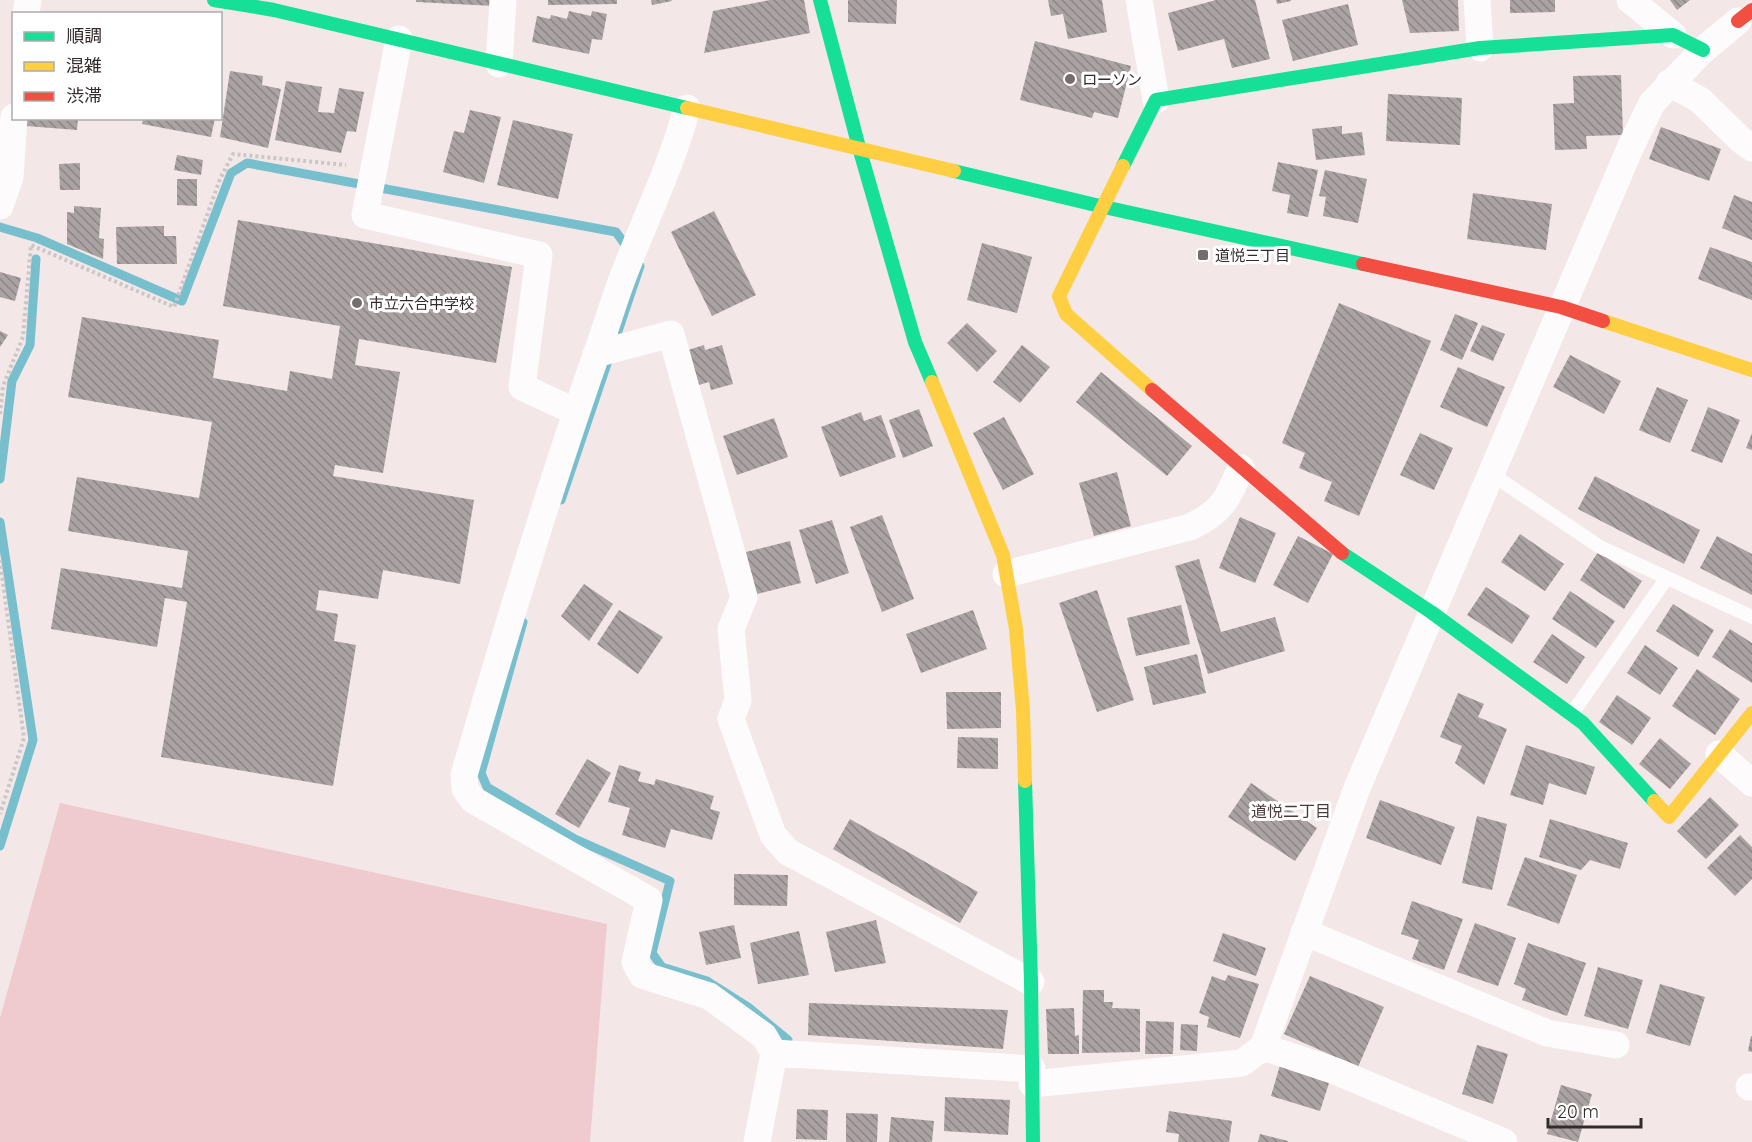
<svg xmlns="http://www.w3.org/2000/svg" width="1752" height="1142" viewBox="0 0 1752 1142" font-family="Quicksand,'Noto Sans JP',sans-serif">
	<defs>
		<pattern id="building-back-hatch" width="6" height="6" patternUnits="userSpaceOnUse" patternTransform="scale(1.5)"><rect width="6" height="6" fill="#aba2a3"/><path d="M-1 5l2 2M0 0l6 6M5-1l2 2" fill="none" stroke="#8c8485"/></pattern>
	</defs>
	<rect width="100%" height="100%" fill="#f3e7e8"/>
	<path fill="#efcbcf" d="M60 803 607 924 590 1142H0V1018Z"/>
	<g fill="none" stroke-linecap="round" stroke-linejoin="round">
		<path stroke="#78bfcd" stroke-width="9" d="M0 227 37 238 182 301 231 173 247 163 616 232 629 250
			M0 479 12 381 30 345 36 259
			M561 500 640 266
			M0 522 33 740 0 846
			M523 622 481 773 487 787 575 839 670 881 652 953 662 967 707 981 748 1007 788 1040 786 1051"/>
	</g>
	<path fill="url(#building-back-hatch)" d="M416 0H495L494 6 416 2Z
		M548 0H617V4L548 5Z
		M651 0H671L672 1 652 5Z
		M770 0H804L810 33 704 53 713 11Z
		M848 0H897L896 24 848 22Z
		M1048 0H1102L1107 32 1068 39 1063 14 1051 16Z
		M1216 0H1255L1270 59 1232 68 1224 39 1178 51 1168 13Z
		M1276 0H1291V1L1277 4Z
		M1402 0H1458L1459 31 1410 33Z
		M1510 0H1555V12L1510 13Z
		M1670 0H1690L1677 10Z
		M1348 4 1358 45 1293 61 1282 20Z
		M569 11 591 16 592 11 607 14 602 40 592 39 589 54 532 42 537 16 550 19 551 15 567 19Z
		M1035 41 1131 66 1118 118 1094 112 1092 118 1020 100Z
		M230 71 263 76 262 85 281 89 268 148 220 137Z
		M1621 75 1623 135 1586 136 1587 149 1555 150 1553 104 1574 103 1573 76Z
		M286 81 322 87 318 112 334 113 339 88 364 92 356 132 347 131 341 153 275 140Z
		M1388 94 1462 98 1460 145 1386 141Z
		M470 110 501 117 484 183 443 172 454 131 464 133Z
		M27 118H78L77 130 26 126Z
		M143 118H215L211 137 142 124Z
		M513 120 573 134 558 199 497 185Z
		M1342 126V134L1362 132 1365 155 1316 160 1312 129Z
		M1661 127 1721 149 1709 181 1649 159Z
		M177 155 203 160 201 175 174 170Z
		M1278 162 1318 170 1308 217 1287 213 1290 195 1272 191Z
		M80 163V190H60L59 164Z
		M1325 170 1367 179 1358 223 1323 216 1326 197 1319 196Z
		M177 179H197V206L177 205Z
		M1473 193 1552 204 1546 250 1467 239Z
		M1734 195 1752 202V240L1722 228Z
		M74 206 101 208 99 238 104 239 103 259 67 244V212L74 213Z
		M714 211 756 295 712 316 671 232Z
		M238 220 512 267 496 363 359 339 355 365 400 372 383 473 335 465 333 476 474 500 460 584 383 570 378 599 319 590 316 610 338 614 334 641 356 645 333 786 161 757 187 602 165 598 157 647 51 629 61 568 182 588 188 551 68 531 77 477 199 498 212 422 68 397 82 317 219 340 213 378 287 391 290 371 332 379 340 326 223 306Z
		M164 226V236H176L177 264H117L116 227Z
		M982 243 1032 257 1017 313 967 300Z
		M1710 247 1752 262V300L1698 279Z
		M0 272 21 278 15 301 0 297Z
		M1339 303 1431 341 1359 516 1324 501 1332 482 1299 468 1305 453 1282 443Z
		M1455 314 1478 323 1462 360 1440 350Z
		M967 323 997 351 977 372 947 343Z
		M1482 325 1505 334 1493 361 1470 351Z
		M0 331 8 335 0 347Z
		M704 345 705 350 722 345 733 384 711 390 709 382 695 386 688 350Z
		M1022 345 1050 367 1020 403 993 382Z
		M1570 355 1621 381 1604 414 1553 387Z
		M1458 367 1505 387 1487 427 1440 407Z
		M1101 372 1192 446 1167 476 1076 402Z
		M1657 387 1688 400 1670 443 1639 430Z
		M1708 407 1740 420 1722 463 1691 451Z
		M919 409 933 446 903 458 889 420Z
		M861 412 864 421 881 415 896 457 840 477 821 427Z
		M1004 417 1034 474 1003 490 973 433Z
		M774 418 788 457 737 475 723 436Z
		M1420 433 1453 448 1434 490 1400 475Z
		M1752 433V450L1746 448Z
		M1117 472 1131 526 1094 536 1079 483Z
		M1595 476 1700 530 1684 564 1578 509Z
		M882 515 914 599 882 612 850 527Z
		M1240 517 1276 533 1255 583 1219 568Z
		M832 520 849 573 816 584 799 530Z
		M1520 534 1564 564 1545 591 1501 562Z
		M1298 536 1333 554 1308 603 1273 585Z
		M1717 536 1752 554V595L1700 568Z
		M790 541 801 583 757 594 746 552Z
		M1598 552 1642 581 1624 609 1580 580Z
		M1199 559 1221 632 1275 617 1285 651 1208 674 1175 566Z
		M584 584 613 604 589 641 561 616Z
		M1486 587 1530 616 1512 644 1467 615Z
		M1097 590 1134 700 1097 712 1059 603Z
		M1570 591 1615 621 1596 648 1552 619Z
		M1673 604 1714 630 1698 657 1656 631Z
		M1181 605 1190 644 1136 656 1127 618Z
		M619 610 663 637 638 674 597 644Z
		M973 610 987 649 921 673 906 634Z
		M1730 629 1752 643V683L1712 657Z
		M1552 634 1585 657 1567 684 1533 662Z
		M1645 645 1678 668 1660 695 1627 673Z
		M1197 654 1206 693 1153 705 1144 667Z
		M1697 669 1740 699 1715 735 1672 706Z
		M946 692H1001V728L947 729Z
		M1458 693 1484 704 1478 717 1507 729 1484 785 1455 763 1462 746 1440 737Z
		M1617 695 1651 718 1632 745 1599 722Z
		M958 737 998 738V769L957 768Z
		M1660 738 1691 764 1670 789 1639 764Z
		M1526 745 1595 767 1586 795 1549 783 1543 805 1510 795Z
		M587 759 611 773 579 828 555 814Z
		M619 765 641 772 638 781 654 785 656 779 714 796 710 809 720 812 712 840 671 829 665 848 622 835 630 808 608 802Z
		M1251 783 1317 828 1295 861 1228 817Z
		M1710 797 1739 825 1706 859 1677 831Z
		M1380 800 1455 827 1441 865 1366 838Z
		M1477 816 1507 824 1492 890 1462 883Z
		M850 819 978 892 960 923 833 849Z
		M1550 819 1628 843 1620 869 1590 860 1581 870 1539 857Z
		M1740 835 1752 847V879L1735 896 1707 868Z
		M1525 857 1577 875 1559 924 1507 905Z
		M734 874 788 875 787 906 734 905Z
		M1412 901 1463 919 1444 970 1412 959 1419 940 1401 934Z
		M876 920 886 963 835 972 826 932Z
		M1475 923 1516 938 1498 986 1457 972Z
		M734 925 741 958 706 965 699 932Z
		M799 931 809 975 758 984 750 943Z
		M1223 933 1266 948 1256 976 1213 961Z
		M1528 943 1586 963 1567 1016 1522 1000 1526 989 1514 984Z
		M1598 967 1643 980 1628 1029 1584 1016Z
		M1228 975 1259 984 1240 1038 1207 1027 1209 1017 1199 1013 1212 976 1225 981Z
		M1310 976 1384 1007 1358 1067 1284 1034Z
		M1660 984 1705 997 1690 1046 1646 1033Z
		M1083 990H1104V1002H1113L1112 1008 1140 1009V1052L1082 1053Z
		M809 1003 1008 1010 1003 1049 808 1035Z
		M1074 1008 1075 1036 1079 1035V1054H1048L1046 1009Z
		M1146 1021 1174 1022 1173 1054H1145Z
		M1181 1024 1198 1025 1197 1051 1180 1050Z
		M1751 1036H1752V1052L1748 1051Z
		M1477 1045 1508 1054 1493 1104 1462 1094Z
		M1280 1065 1330 1080 1320 1111 1271 1096Z
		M1561 1085 1592 1094 1578 1142 1547 1134Z
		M945 1097 1010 1100 1008 1135 944 1131Z
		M797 1109 828 1110 827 1140 796 1139Z
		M1169 1111 1232 1121 1229 1142H1178L1179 1134 1166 1132Z
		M846 1113 878 1114 877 1142H846Z
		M891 1117 934 1121 932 1142H889Z
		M1260 1134 1288 1141V1142H1258Z"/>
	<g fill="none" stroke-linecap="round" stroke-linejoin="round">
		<path stroke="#ccc7c7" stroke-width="4" stroke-dasharray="3 3" stroke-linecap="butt" d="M0 414 3 386 23 337 31 245 174 307 220 179 233 154 346 165
			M0 560 24 738 0 814"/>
		<path stroke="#fdfbfc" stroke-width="14" d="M1490 473 1600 547 1752 617
			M1571 715 1666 579"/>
		<path stroke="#fdfbfc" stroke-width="27" d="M1139 0 1156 100
			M1477 0 1480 48
			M1630 0 1673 35
			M26 14 28 0
			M399 39 365 215 539 255 522 387 576 412
			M499 64 503 0
			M1669 83 1700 100 1741 140 1752 148
			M687 108C672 164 647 215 626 269 617 291 610 315 602 338 551 482 507 628 464 775L465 789 473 800 649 900 635 962 642 975 709 996 764 1036 774 1053 757 1142
			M0 206 10 177 14 117
			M596 354 671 334 744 597 731 629 738 700 731 719 773 835 788 852 1031 982
			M1006 574 1190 527C1222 512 1227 500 1241 468
			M1719 754 1752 783
			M1304 932 1547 1033 1616 1045
			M1263 1047 1335 1071 1504 1142
			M774 1053 1032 1069
			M1032 1084 1242 1063 1263 1047 1357 788 1631 146 1652 103 1703 50 1738 21
			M1749 1087H1752"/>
		<path stroke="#16e098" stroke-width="14" d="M214 0 274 10 687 108
			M820 0 860 151 915 342 932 382
			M1123 166 1156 100 1480 48 1673 35 1703 50
			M954 171 1104 207 1363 264
			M1342 553 1431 612 1583 723 1654 801
			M1025 781 1031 982 1033 1142"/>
		<path stroke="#ffcf43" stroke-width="14" d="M687 108 954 171
			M1123 166 1059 296 1066 314 1152 390
			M1603 321 1752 370
			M932 382 1003 555 1016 629 1023 711 1025 781
			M1654 801 1669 817 1752 713"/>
		<path stroke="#f24e42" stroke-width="14" d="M1738 21 1752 10
			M1363 264 1561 307 1603 321
			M1152 390 1342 553"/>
	</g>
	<g fill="#766c6d" stroke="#fff" stroke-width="2">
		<circle cx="1070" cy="79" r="6"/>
		<rect x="1197" y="249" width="12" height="12" rx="3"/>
		<circle cx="357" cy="303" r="6"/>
	</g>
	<g text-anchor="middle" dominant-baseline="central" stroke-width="6" stroke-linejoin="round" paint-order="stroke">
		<g font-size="15" fill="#332a2b" stroke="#fff" text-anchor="start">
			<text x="1082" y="79">ローソン</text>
			<text x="1215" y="255">道悦三丁目</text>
			<text x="369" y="303">市立六合中学校</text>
		</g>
		<g font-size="16" fill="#4b393b" stroke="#fff">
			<text x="1291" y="811">道悦二丁目</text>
		</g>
	</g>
	<rect x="12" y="12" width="210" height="108" fill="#ffffff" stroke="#adaaaa" stroke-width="1.5"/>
	<rect x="24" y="32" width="30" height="9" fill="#16e098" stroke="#adaaaa" stroke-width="1.5"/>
	<text x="66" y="42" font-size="18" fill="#332a2b">順調</text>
	<rect x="24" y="62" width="30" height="9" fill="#ffcf43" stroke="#adaaaa" stroke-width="1.5"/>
	<text x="66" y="72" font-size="18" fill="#332a2b">混雑</text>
	<rect x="24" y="92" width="30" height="9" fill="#f24e42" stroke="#adaaaa" stroke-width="1.5"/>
	<text x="66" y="102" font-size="18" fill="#332a2b">渋滞</text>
	<path d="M1548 1118v9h93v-9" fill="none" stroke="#332a2b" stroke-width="3"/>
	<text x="1557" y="1118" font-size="18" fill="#332a2b" stroke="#ffffff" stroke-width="4.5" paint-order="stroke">20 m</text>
</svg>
